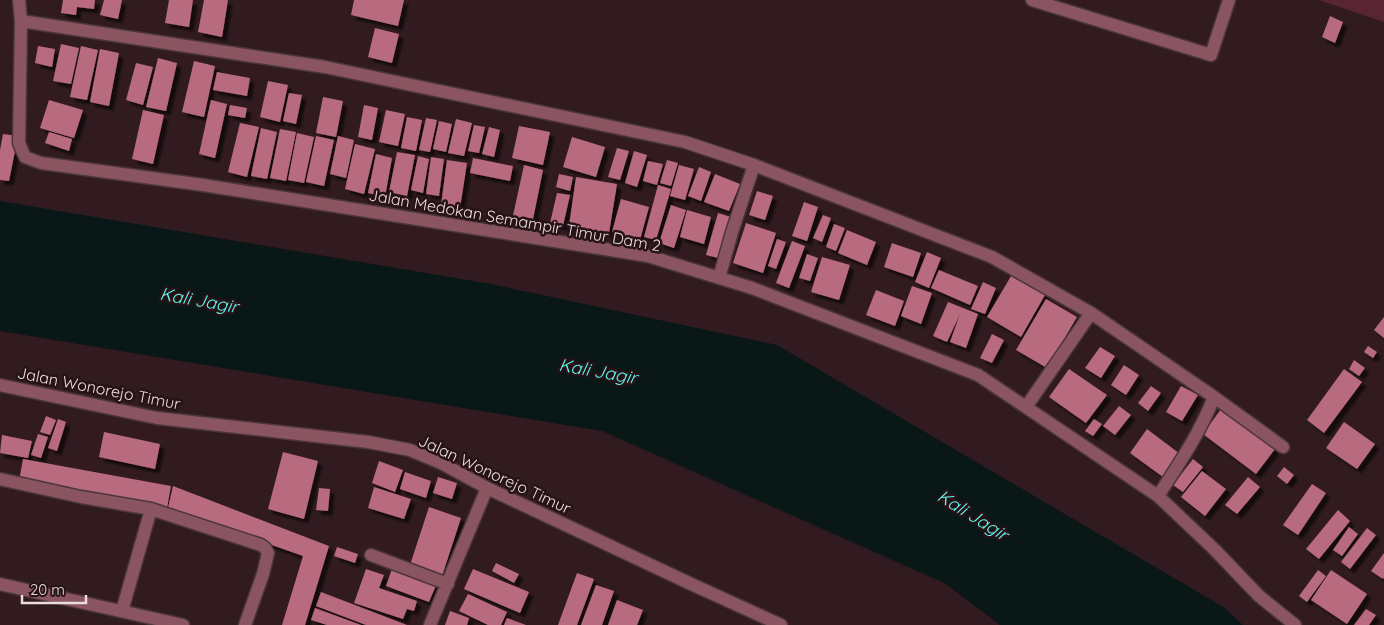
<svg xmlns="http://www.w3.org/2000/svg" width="1384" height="625" viewBox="0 0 1384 625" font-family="Quicksand,sans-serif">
	<defs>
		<filter id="shadow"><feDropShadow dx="4.5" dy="4.5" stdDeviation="1" flood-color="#0009"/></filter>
	</defs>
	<rect width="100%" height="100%" fill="#311b20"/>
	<path fill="#592433" d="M1319 0H1384V22Z"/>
	<path fill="#091716" d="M0 201 491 284 777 345 1225 608 1243 625H1000L944 583 602 431 0 331Z"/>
	<path fill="#b86b7e" filter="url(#shadow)" d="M63 0H95L94 9 77 7 76 15 61 13Z
		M104 0H122L118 19 100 15Z
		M169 0H193L189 27 165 23Z
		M204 0H228L222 37 198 32Z
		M354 0H404L398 26 351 15Z
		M1330 16 1343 22 1335 43 1322 37Z
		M375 28 399 34 392 63 368 57Z
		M61 44 79 48 71 84 53 81Z
		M38 46 55 49 52 67 35 63Z
		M81 46 98 50 87 100 70 97Z
		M100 49 119 53 109 106 90 102Z
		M158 58 177 63 166 111 146 107Z
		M194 61 215 66 204 117 182 112Z
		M136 63 153 67 143 105 126 100Z
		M217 72 250 78 247 96 213 90Z
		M268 81 288 85 280 122 260 117Z
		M289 93 302 95 296 124 283 121Z
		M323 97 343 101 336 137 316 133Z
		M49 100 83 110 74 138 40 128Z
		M211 100 227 104 215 158 199 154Z
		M230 105 247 108 245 118 228 115Z
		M364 105 378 108 372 140 358 137Z
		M143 110 164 115 153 164 132 159Z
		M386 110 405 114 398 146 379 142Z
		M407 117 422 120 416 151 401 148Z
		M426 118 437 120 430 152 419 150Z
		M456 119 472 123 464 156 448 153Z
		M439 121 452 124 446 152 433 149Z
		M240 123 259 127 247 177 228 172Z
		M474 125 485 127 479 153 468 151Z
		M519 126 550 132 543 165 512 158Z
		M489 127 500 130 494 157 482 154Z
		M261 128 277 132 267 179 251 176Z
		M280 129 296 132 286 181 270 178Z
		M49 132 72 139 69 151 45 143Z
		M297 133 314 137 304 183 288 180Z
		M3 134 18 136 9 181 0 180V150Z
		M316 136 334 140 324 186 306 182Z
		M338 136 354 140 346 178 330 174Z
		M572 137 605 147 596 177 563 167Z
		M355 144 375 149 364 194 345 189Z
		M617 148 629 151 620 180 608 177Z
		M634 151 647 155 637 187 625 183Z
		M397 152 415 155 407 196 389 192Z
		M376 154 392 158 385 197 368 193Z
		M418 156 429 159 423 193 411 190Z
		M431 157 444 159 439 196 426 194Z
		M473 158 513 166 510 181 470 173Z
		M447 160 467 163 460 208 441 205Z
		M667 160 678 163 671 186 660 183Z
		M648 161 663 164 657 185 643 181Z
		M524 165 543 170 532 224 512 220Z
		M679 165 694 169 685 200 670 196Z
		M699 167 711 172 701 201 688 196Z
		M559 174 573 177 570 191 556 187Z
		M715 174 740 184 729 211 704 202Z
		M576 177 617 184 609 233 569 226Z
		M658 185 671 189 656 240 644 237Z
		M757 191 773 196 765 220 749 215Z
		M557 193 570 195 563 226 550 223Z
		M621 199 649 207 640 240 612 232Z
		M804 202 818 207 807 241 792 236Z
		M671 205 686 210 674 248 659 243Z
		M687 210 711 217 704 244 680 237Z
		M718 213 731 217 718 258 706 255Z
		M823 215 831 218 822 242 813 238Z
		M746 223 776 233 763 273 733 263Z
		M834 224 845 228 836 251 826 247Z
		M847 230 876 242 867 265 838 253Z
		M777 239 786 242 776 269 768 266Z
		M792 241 805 246 789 288 776 283Z
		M892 243 921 253 913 277 884 267Z
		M927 252 941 258 929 288 915 282Z
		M807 254 818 258 810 281 799 278Z
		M822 257 850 265 839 300 811 292Z
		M939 270 978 286 970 305 931 288Z
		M1011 276 1045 295 1021 337 987 317Z
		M983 282 996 288 985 314 971 309Z
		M912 286 932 293 921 324 901 316Z
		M876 290 904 301 895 326 866 315Z
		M1046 299 1077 317 1047 368 1016 350Z
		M948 302 978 314 966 348 950 342 960 314 947 342 933 336Z
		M1384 317V338L1374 330Z
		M992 334 1004 340 992 363 980 358Z
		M1368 346 1377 352 1373 358 1364 352Z
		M1100 347 1115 356 1101 378 1085 368Z
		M1354 360 1365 368 1359 376 1349 369Z
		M1124 365 1139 375 1126 395 1111 385Z
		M1069 369 1107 395 1086 423 1049 397Z
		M1344 369 1362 382 1324 433 1307 420Z
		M1151 386 1161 393 1148 411 1138 403Z
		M1181 386 1198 395 1182 421 1166 412Z
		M1119 406 1131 415 1115 435 1103 426Z
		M1221 409 1275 449 1256 474 1203 434Z
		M46 416 56 420 50 435 40 432Z
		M58 419 66 422 57 451 48 448Z
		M1094 419 1102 424 1093 436 1085 431Z
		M1344 422 1375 444 1357 469 1326 448Z
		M1147 429 1180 454 1163 477 1130 453Z
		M104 432 160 444 155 469 99 457Z
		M38 434 48 437 41 458 31 455Z
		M2 435 32 441 28 458 0 453Z
		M283 452 318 461 304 519 268 509Z
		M23 459 171 486 167 508 19 481Z
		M1193 459 1203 467 1183 492 1173 485Z
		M379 461 403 470 395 492 372 483Z
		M1284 467 1294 475 1287 484 1277 476Z
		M1202 471 1226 489 1205 516 1181 497Z
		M405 472 431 481 426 498 400 489Z
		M438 477 457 483 452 499 433 493Z
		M1248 477 1260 487 1237 514 1225 505Z
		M1312 484 1326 493 1298 535 1283 525Z
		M173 486 329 546 305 625H282L303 556 168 508Z
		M374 487 411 499 404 519 368 508Z
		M319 488 330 489 328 511 316 510Z
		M429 507 461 518 442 576 410 565Z
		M1338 510 1350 521 1319 559 1306 549Z
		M1349 527 1358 534 1342 556 1333 550Z
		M1367 528 1376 535 1350 569 1341 562Z
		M337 547 358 554 355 563 334 556Z
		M1384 553V577L1383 579 1371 571Z
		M496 563 519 574 514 583 492 571Z
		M393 566 437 583 429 602 386 586Z
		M366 569 384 575 379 588 417 601 414 611 407 609 403 619 354 603Z
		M473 569 529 592 520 613 464 589Z
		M1318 570 1326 576 1307 602 1299 596Z
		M1331 570 1367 594 1347 624 1311 600Z
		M577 573 594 579 577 625H558Z
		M596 585 614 591 602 625H581Z
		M321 592 407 625H366L316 606Z
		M468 594 507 612 501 625H488L459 611Z
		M617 600 643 610 637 625H608Z
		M315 608 361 625H327L311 620Z
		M1366 609 1376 615 1369 625H1354Z
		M450 611 469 618 467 625H445Z
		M507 618 526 625H504Z"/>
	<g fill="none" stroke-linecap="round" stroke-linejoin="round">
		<g stroke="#4b363b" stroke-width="15">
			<path id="minor" d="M19 0 21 21 19 143 25 157 41 163 203 185 648 256 752 288 978 375 1158 496 1215 550 1259 596 1295 625
				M1032 0 1211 55 1229 0
				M21 21 325 67 685 142 754 165 992 257 1091 313 1214 397 1283 447
				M719 278 732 232 754 165
				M0 385 157 418 368 442 410 450 441 463 487 488 689 583 781 625
				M1026 407 1091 313
				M0 479 81 497 151 509 261 545 265 548 268 553 263 574 245 625
				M1158 496C1179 464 1200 433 1214 397
				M371 555 448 584
				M0 584 183 625
				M122 611 151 509
				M430 625 487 488"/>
		</g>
		<use href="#minor" stroke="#8a5461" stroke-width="12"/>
	</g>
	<g text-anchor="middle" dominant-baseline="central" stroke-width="5" stroke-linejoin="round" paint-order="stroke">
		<g font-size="16" fill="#ebdcdf" stroke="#271217">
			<text transform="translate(515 220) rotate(10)">Jalan Medokan Semampir Timur Dam 2</text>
			<text transform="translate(99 388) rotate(11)">Jalan Wonorejo Timur</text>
			<text transform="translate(495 474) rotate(25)">Jalan Wonorejo Timur</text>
		</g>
		<g font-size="18" font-style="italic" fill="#5cf9ee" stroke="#271217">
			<text transform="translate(199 300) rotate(10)">Kali Jagir</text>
			<text transform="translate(598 371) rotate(10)">Kali Jagir</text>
			<text transform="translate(973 515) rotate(32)">Kali Jagir</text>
		</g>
	</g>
	<path d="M22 595v8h64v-8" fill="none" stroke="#ebdcdf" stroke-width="2.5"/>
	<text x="30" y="595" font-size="15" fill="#ebdcdf" stroke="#271217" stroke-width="4" paint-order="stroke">20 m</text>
</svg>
